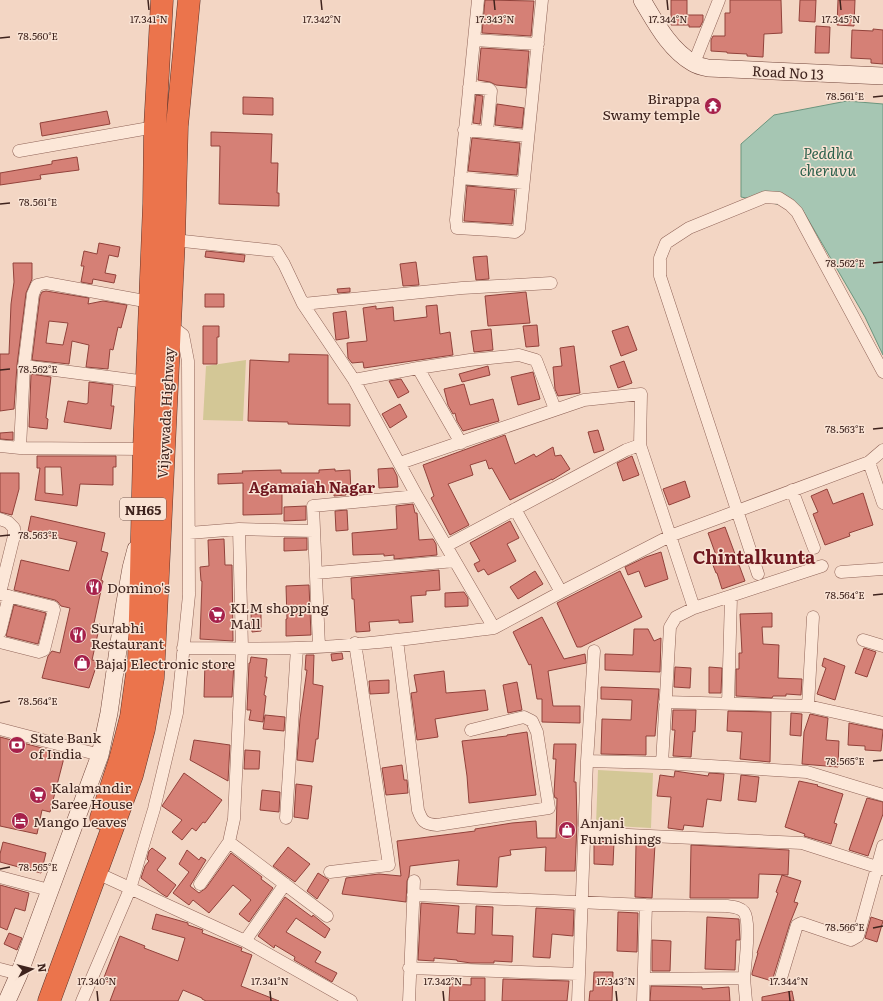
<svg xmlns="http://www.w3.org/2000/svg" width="883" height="1001" viewBox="0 0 883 1001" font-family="Literata,serif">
	<rect width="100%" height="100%" fill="#f3d6c4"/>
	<path fill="#d3c796" d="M246 360 243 421 203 420 206 366Z
		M598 770 653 773 651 828 596 825Z"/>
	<path fill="#a6c6b3" stroke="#6b957e" d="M847 101 883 104V355L865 317 802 209 741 197V144L774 115Z"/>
	<path fill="#d58076" stroke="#92423b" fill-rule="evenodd" d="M485 0 534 1 531 36 482 33Z
		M671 0H687V15H703V21L700 27H689V25H671Z
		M730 0H781L782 33 764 34 763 57 747 56V54L727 53V52L711 51V40L713 36H725V13H730Z
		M800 0H816L815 22 799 21Z
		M838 0H855L854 26 837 25Z
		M816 26 830 27 829 53H815Z
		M873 29 883 30V64L871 63V59L851 58 852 30 873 31Z
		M481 48 529 51 526 88 496 85 490 82 478 80Z
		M476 95 483 96 480 124 473 123Z
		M243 97 273 98V115L243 114Z
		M497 104 524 108 522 128 495 125Z
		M107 111 110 124 42 136 40 123Z
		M211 132 272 134 271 163H278L277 193H279V206L219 204 220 146H211Z
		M472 138 520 143 517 175 468 171Z
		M77 157 79 170 40 175 41 179 0 185V173L52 164V161Z
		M467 186 515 190 512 224 464 221Z
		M99 243 120 247 118 257 109 255 105 273 116 275 114 283 93 279 92 284 81 282 84 266H81L84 251 97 254Z
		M206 251 245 255 244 262 205 257Z
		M487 256 489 279 476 280 473 257Z
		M416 262 419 285 403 286 400 264Z
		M13 263H32V279L26 293 17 365 14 409 0 411V354H9L11 304 14 282Z
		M350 288V292L338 293 337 289Z
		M46 291 89 298 88 304 103 301 127 305 121 328 118 327 113 350 110 349 108 369 86 367 89 345 72 341 69 364 32 360 40 296 42 292ZM49 321 68 323 63 345 46 343Z
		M526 292 530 323 488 326 485 296Z
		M205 294H224V307H205Z
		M437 305 440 334 450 332 453 355 364 368 363 362 352 363 348 358 347 343 367 341 363 308 376 306V309L393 307 394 321 427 317 426 306Z
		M346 311 349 338 336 340 333 313Z
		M537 325 539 346 526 347 523 326Z
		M203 326H219V337H217V364H203Z
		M628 326 637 350 621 356 612 331Z
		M491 329 493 350 474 352 471 331Z
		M574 346 580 393 558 396 555 389 553 367 562 366 560 348Z
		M289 354 328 355V404H350V426L288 424V422L248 421 250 360 289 362Z
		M624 361 632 383 618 388 610 366Z
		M488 366 490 375 462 382 459 374Z
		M533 372 540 399 518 405 511 377Z
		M31 374 51 377 46 418 48 419 47 429 29 427Z
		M401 379 409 392 398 398 389 381Z
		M89 382 113 385 111 406H114L111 429 64 422 68 401 86 404 88 403Z
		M464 384 470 405 493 399 499 421 463 431 457 421 455 413 453 414 448 405 444 389Z
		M400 404 407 417 390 428 382 414Z
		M598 430 604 450 594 453 588 432Z
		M13 432V440L0 439V433Z
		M505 435 515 464 534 454 536 457 553 447 555 456 561 455 570 469 552 480V479L510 500 492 468 489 469 486 460 470 465 473 475 448 484 469 525 450 535 431 498 434 496 423 465Z
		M37 456H116V467H113V485L80 484 77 506 35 500 40 468H37ZM45 467H61L63 495 45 493Z
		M632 456 639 475 623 481 617 463Z
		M393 468 397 476 398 487 379 488 378 469Z
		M335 469V471L350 470 351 493H346V495L334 496V492L319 493V487L282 488V514L243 515V483L218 484V474L243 473 242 471 281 470V473H319V470Z
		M0 473H19V489L12 515 0 512Z
		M685 481 690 497 669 505 663 489Z
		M827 489 833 504 863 493 873 525 849 533 850 536 825 545 813 514 818 512 811 496Z
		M413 504 415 513H417L419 540 433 539 436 544 437 555 394 559V555L384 556V554L353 555 352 533 397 529 396 506Z
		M306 506V520L284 521V507Z
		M347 510 348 530 336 531 335 511Z
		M31 516 105 533 101 551 108 553 101 580 103 581 94 623 100 624 92 660 98 661 89 688 42 678 48 656 52 651 60 653 70 608 61 606 58 602 55 600 14 590 21 560 69 571 77 542 28 531Z
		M510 521 519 538 507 544 516 561 488 575 484 569 478 572 474 564 480 561 470 543Z
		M725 527 745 581 722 589 717 573H716L711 560 717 558 708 533Z
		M284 538H307V550L284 551Z
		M224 539 225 565H232L233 641 200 639 202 581H201L200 567 209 566 208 540Z
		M661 552 668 579 645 587 639 571 628 575 625 567 646 557Z
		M812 555 814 561 804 564 802 559Z
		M439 570 440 590 426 591V595L411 596 413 622 399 623V620L369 622 370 631 356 632 354 599H352L351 578Z
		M535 571 543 584 518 599 510 587Z
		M620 571 642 617 581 647H577L557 603Z
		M309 585 311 635 286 636V619H287L286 586Z
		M464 592 468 598V606L445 607V593Z
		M14 605 46 613 38 644 6 636Z
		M772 613V627H762L763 644 779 645 778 678 802 679 801 695 786 694V696H773L772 698 736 696V669H739V653H742L740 614Z
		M251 614H261V631L252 632Z
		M542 617 564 659 585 654 586 663 548 671 553 706H580V723L542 722V699H537L531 664 529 665 513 632Z
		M634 629H648L654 641 661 638 660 672 605 670V654L633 655Z
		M864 648 876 652 867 677 855 673Z
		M342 653 343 659 332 661 331 654Z
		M306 655H314L313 684 323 686 318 739H316L313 762 297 760 300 719 307 670H305Z
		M251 657 267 659 265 677H267L264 695 266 696 263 722 249 720 251 710H247L249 663H250Z
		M824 658 845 666 835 700 817 694 826 668 822 666Z
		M205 662 234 663 232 697H204Z
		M675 667 691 668 690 688 674 687Z
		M709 667 722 668 721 693H709Z
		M444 671 446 693 485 690 488 710 435 719 438 737 417 740 411 693 417 692 414 675Z
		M389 680V693L370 694 369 681Z
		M517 682 522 710 508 713 503 685Z
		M601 687 659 689 655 736H646V755L601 754 602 719 631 720 632 700 601 699Z
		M673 710H696L695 732 693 731 691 757 673 756 675 730H672Z
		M728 711 771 712 770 762 740 759 742 732 727 731Z
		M791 713 802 714 801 736 790 735Z
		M810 714 828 718 826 740 839 741 838 767 802 764 804 732Z
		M265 715 285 717 284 731 263 729Z
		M849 723 883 730 881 751 865 750V746L848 745Z
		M527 732 536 795 469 803 467 776 462 741 507 736V735Z
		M0 737 65 754 50 812 42 810 37 834 0 826Z
		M194 740 230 745 228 781 190 760Z
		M554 744H576L574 782H576L577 823 575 871H545L546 847 510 850 511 855 499 857 497 887 457 885 459 860 410 866 409 876 407 881 406 902 342 894 346 878 379 874 401 876 397 841 475 831V829L512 823 536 821 537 838H556L557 798H555L554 794 556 759H553Z
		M245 750 260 751 259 769H244Z
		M402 765 404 780H407L408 793 386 795 382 768Z
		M675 771 708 776 709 773 724 774 721 801 707 799 703 827 684 825 683 830 668 828 671 797 657 796 660 775 674 777Z
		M184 773 222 800 205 823 203 822 196 831 192 828 182 840 172 832 182 820 162 806Z
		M741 775 759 777 756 802 738 800Z
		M799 781 818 785 817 786 843 794 834 823 837 824 831 844 804 836 805 834 785 827Z
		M296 784 312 786 308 819 294 817Z
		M262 790 280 792 279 812 260 810Z
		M867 798 883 802V814L868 856 849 850Z
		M594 841 614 842 613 865 594 864Z
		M3 842 46 853 41 873 0 862V854Z
		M636 843 655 844 652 898 635 897Z
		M691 845 789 850 788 875 759 874 758 898H690Z
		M288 847 310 864 295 882 273 866Z
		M152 848 166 858 157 870 176 885 167 897 162 894 141 878 145 866 149 861 147 859 149 851Z
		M187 850 199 860 201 857 206 860 190 886 199 893 206 888 231 853 262 877 261 879 273 888 249 922 239 914 251 900 233 885 209 913 193 900 189 905 173 893 189 872 179 864Z
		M318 873 329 880 317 899 307 891Z
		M782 875 801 881 794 902 798 903 790 923 772 981 752 975V973L758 953H757L778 893 776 892Z
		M0 885 29 893 25 911 15 908 7 930 0 927Z
		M285 897 312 917 313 915 330 929 325 938 296 918 286 932 321 952 315 962 337 973 332 982 294 960 295 957 275 945 274 948 258 936Z
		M421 903 459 906 457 933 475 934 476 906 493 907 492 935 513 936 512 962 494 961V963H471L457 961V960L434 958V961L418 960Z
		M536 908 574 910 573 936 552 934 550 958 533 957Z
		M618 912 638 913 637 952 617 951Z
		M156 914 188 923V925L203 930 202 933 242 948 241 951 252 955 241 986 279 1001H206L202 999V998L183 990 178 1001H110L116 985 103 980 120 936 145 946 144 948 178 961 185 938 152 929Z
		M707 917 739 919 740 940H736L735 970 705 969Z
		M871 917 883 921 877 942 865 938Z
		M9 933 22 938 17 950 4 944Z
		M652 940 671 941 670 971H652Z
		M594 972H613L612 1001H589L590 991H593Z
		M471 978H485V1001H449L450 984 471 985Z
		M503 979 569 981 567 1001H502Z
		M651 986 702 987V989L729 987 730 1001H650Z
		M792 991 794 1001H762V997Z"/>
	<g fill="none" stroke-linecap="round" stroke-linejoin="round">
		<g stroke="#906458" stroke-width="13">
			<path id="street" d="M478 0 456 220 457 228 490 230 515 232 519 229 542 0
				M474 40 538 44
				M694 63 719 0
				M464 130 487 132 491 91 489 89 469 87
				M487 132 527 136
				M19 151 155 127
				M460 178 523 183
				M174 240 276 251 284 264 303 304 354 380 417 496 494 628 561 592 670 536 869 462 883 450
				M303 304 462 288 551 283
				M24 366 147 382
				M418 368 461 443
				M354 380 418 368 470 360 519 355 536 360 555 409
				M0 446 20 448 144 449
				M20 448 24 366 33 294 37 285 46 283 150 302
				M869 462 883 503
				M400 463 584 400 641 394 640 445
				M792 490 814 548
				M515 509 561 592
				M0 519 8 522 14 528V536L0 593
				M189 533 239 529
				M446 546 626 450 640 445 694 608
				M841 572 883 569
				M316 573 455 561
				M758 574 660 276V258L666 243 689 228 765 197 779 198 790 205 797 212 883 372
				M0 594 53 607 54 610 44 650 39 652 0 642
				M0 632 9 596
				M397 640 418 810C422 821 424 824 437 825L549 808 537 732 532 721 524 717 471 730
				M863 640 883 646
				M319 646 313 506 417 496
				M183 648C221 648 259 649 296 648 362 646 428 636 494 628
				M665 702 808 706 883 723
				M728 704 731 597
				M808 706 813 617
				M0 729 100 755
				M587 761 662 763 807 772 883 795
				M662 763 670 627 676 617 694 608 822 566
				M286 818 297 648
				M585 833 802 843 883 869
				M229 842 327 916
				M330 872 389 865 355 643
				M97 873 245 941 351 1001
				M0 877 49 890
				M200 884 229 842 234 819 242 648 239 529 314 531
				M413 895 646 905 727 906C733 907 740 907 744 912 751 921 745 965 744 978
				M245 941 285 884
				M409 968 578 974
				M0 969 19 974
				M781 978 797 925 801 923 851 940 858 936 883 846
				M644 979 744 978 746 1001
				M82 1001 130 889 154 809 177 713 189 595 188 361 183 335 170 325
				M409 1001 414 881
				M578 1001 587 761 594 651
				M643 1001 646 905"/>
		</g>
		<g stroke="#72463b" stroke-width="18">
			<path id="secondary" d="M642 0C656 23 669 49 693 63 698 66 703 67 708 68L883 76
				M7 1001 19 974 100 755 109 713 124 608 131 568 136 549"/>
		</g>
		<g stroke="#5d342c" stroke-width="23">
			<path id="highway" d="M101 818 120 760 131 717 139 659 144 449 154 204 155 127 162 0
				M49 1001 132 775 144 729 153 678 174 240 177 126 189 0"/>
		</g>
		<use href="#street" stroke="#fce7d8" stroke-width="12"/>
		<use href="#secondary" stroke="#fce7d8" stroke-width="17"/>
		<use href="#highway" stroke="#eb744c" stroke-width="22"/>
	</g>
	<path fill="none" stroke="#3e231d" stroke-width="1.5" d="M148 0 149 10M321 0 322 10M494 0 495 10M667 0 668 10M840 0 841 10M0 38 10 37M873 97 883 96M0 204 10 203M873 263 883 262M0 370 10 369M873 429 883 428M0 536 10 535M873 595 883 594M0 703 10 701M873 761 883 760M0 869 10 867M873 928 883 926M97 991 98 1001M270 991 271 1001M443 991 444 1001M616 991 617 1001M789 991 790 1001"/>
	<defs>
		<g id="temple-disc" transform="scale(0.9)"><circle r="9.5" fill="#a6214b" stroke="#f9e3d4"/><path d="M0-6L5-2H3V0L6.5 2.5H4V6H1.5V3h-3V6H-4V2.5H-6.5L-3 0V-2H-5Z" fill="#fff"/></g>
		<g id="restaurant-disc" transform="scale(0.9)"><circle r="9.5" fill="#a6214b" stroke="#f9e3d4"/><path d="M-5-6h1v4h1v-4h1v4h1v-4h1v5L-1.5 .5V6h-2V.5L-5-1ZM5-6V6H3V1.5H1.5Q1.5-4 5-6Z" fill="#fff"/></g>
		<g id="supermarket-disc" transform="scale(0.9)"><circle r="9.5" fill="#a6214b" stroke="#f9e3d4"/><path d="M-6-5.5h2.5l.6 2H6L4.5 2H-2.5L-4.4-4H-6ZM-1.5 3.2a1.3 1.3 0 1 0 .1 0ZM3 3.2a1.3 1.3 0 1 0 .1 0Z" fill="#fff"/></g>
		<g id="shop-disc" transform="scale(0.9)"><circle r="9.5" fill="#a6214b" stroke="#f9e3d4"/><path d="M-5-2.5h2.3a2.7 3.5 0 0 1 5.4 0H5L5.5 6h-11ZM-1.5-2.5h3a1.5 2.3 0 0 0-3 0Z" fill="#fff"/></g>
		<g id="bank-disc" transform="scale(0.9)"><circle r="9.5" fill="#a6214b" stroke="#f9e3d4"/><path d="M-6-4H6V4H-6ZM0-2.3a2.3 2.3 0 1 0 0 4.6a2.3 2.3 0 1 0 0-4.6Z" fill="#fff"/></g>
		<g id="hotel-disc" transform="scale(0.9)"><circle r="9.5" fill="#a6214b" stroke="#f9e3d4"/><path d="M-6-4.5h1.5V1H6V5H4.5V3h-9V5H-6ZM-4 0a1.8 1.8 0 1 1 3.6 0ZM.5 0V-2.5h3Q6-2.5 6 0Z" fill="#fff"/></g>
	</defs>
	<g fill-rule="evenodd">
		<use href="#temple-disc" x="713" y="106"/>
		<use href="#restaurant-disc" x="94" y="587"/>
		<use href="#supermarket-disc" x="217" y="615"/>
		<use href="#restaurant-disc" x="78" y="635"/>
		<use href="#shop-disc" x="82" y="663"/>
		<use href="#bank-disc" x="17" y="745"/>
		<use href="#supermarket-disc" x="38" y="795"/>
		<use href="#hotel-disc" x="20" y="821"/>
		<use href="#shop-disc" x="567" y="830"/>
	</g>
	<g text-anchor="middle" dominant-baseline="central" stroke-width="3" stroke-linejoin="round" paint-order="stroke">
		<rect fill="#f9e3d4" stroke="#765d54" stroke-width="1" x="120" y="498" width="46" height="22" rx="3"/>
		<g font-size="13" font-weight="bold" fill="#3e231d">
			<text x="143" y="509">NH65</text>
		</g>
		<g font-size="14" fill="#3e231d" stroke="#f9e3d4">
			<text transform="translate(788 72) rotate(3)">Road No 13</text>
			<text transform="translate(165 413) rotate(-87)">Vijaywada Highway</text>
		</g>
		<g font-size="14" fill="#3e231d" stroke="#f9e3d4" text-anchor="start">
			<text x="700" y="98" text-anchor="end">Birappa<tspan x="700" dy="16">Swamy temple</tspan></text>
			<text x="107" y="587">Domino's</text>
			<text x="230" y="607">KLM shopping<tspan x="230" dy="16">Mall</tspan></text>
			<text x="91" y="627">Surabhi<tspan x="91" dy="16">Restaurant</tspan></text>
			<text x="95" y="663">Bajaj Electronic store</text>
			<text x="30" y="737">State Bank<tspan x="30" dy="16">of India</tspan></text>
			<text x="51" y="787">Kalamandir<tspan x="51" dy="16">Saree House</tspan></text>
			<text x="33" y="821">Mango Leaves</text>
			<text x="580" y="822">Anjani<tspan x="580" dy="16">Furnishings</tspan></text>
		</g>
		<g font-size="15" font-style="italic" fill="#2b604c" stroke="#f9e3d4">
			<text x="828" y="152">Peddha<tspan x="828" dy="17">cheruvu</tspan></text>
		</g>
		<g font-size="15" font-weight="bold" fill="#701820" stroke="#f9e3d4">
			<text x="312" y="486">Agamaiah Nagar</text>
		</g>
		<g font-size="18" font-weight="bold" fill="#701820" stroke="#f9e3d4">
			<text x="754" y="556">Chintalkunta</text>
		</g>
	</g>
	<g font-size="10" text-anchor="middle" fill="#3e231d" stroke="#f9e3d4" stroke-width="3" stroke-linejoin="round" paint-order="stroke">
		<text x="149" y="23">17.341°N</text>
		<text x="322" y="23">17.342°N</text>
		<text x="495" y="23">17.343°N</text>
		<text x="668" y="23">17.344°N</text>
		<text x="841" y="23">17.345°N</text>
		<text x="38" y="40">78.560°E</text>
		<text x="845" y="100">78.561°E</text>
		<text x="38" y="206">78.561°E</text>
		<text x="845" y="267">78.562°E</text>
		<text x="38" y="373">78.562°E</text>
		<text x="845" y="433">78.563°E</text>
		<text x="38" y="539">78.563°E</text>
		<text x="845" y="599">78.564°E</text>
		<text x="38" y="705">78.564°E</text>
		<text x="845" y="765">78.565°E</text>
		<text x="38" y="871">78.565°E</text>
		<text x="845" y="931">78.566°E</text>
		<text x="97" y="985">17.340°N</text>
		<text x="270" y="985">17.341°N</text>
		<text x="443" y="985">17.342°N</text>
		<text x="616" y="985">17.343°N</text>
		<text x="789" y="985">17.344°N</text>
	</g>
	<g transform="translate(32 969) rotate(83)" stroke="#f9e3d4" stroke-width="3" paint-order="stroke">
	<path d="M0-3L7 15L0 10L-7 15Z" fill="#3e231d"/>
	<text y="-6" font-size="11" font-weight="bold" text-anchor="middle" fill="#3e231d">N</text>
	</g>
</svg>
